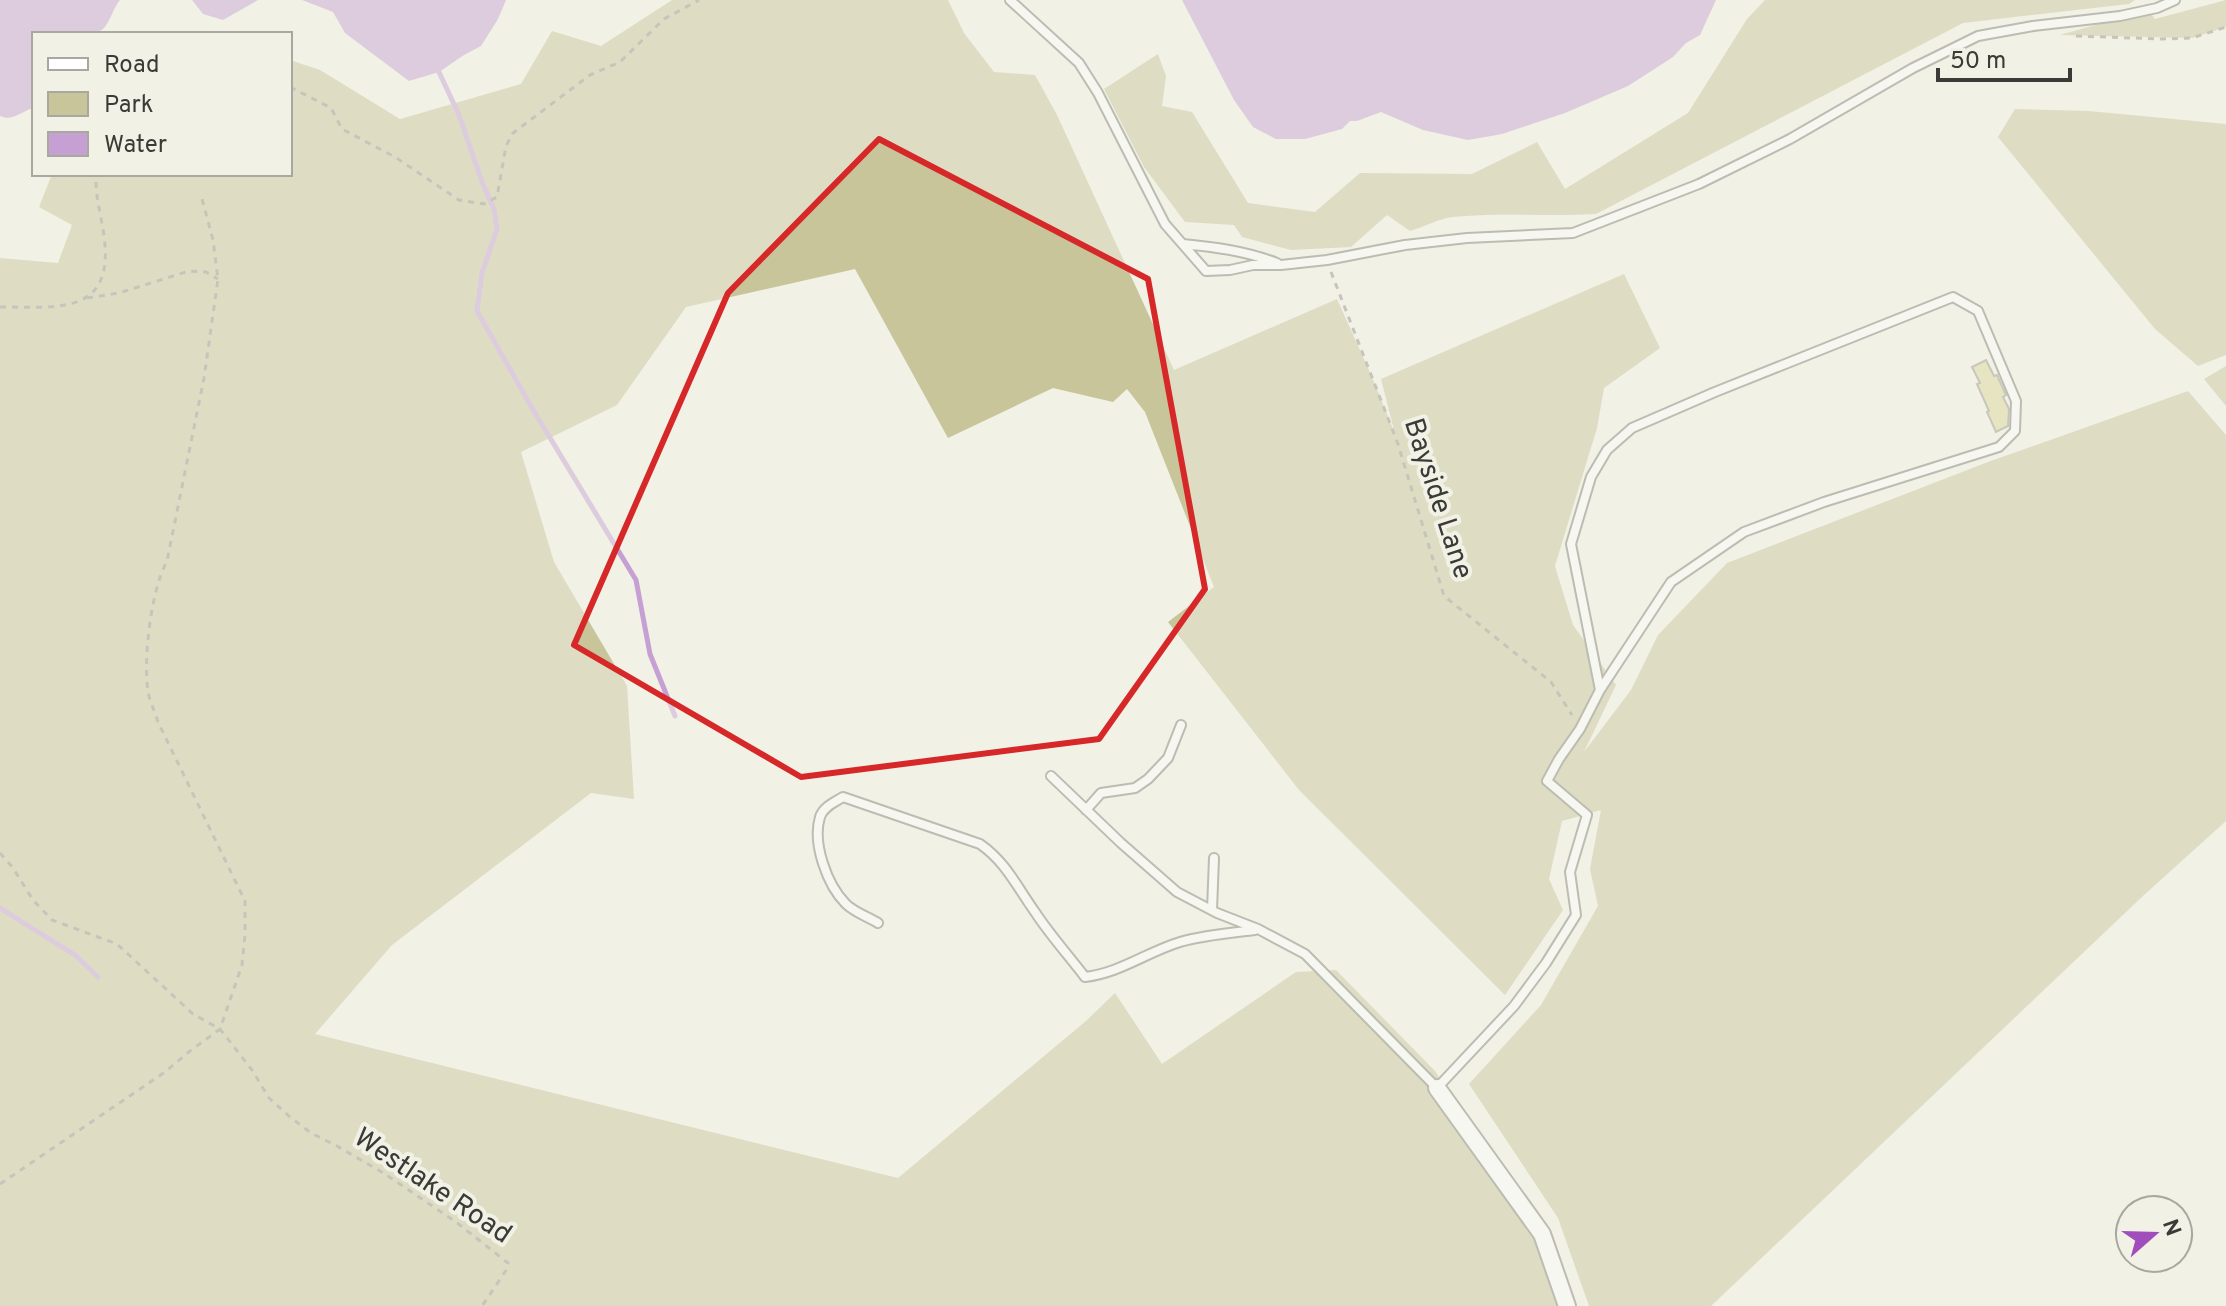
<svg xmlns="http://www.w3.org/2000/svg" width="2226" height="1306" viewBox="0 0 2226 1306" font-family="Overpass,sans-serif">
	<rect width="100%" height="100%" fill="#f1f1e6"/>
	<path fill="#c7c599" d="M672 0H948L964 33 994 72 1035 75 1057 115 1174 370 1337 299 1372 377 1395 434 1381 379 1624 274 1660 348 1604 388 1597 428 1555 566 1573 625 1616 685 1584 752 1631 690 1658 635 1727 563 1988 462 2188 391 2226 435V821L2144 895 1711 1306H1589L1558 1218 1469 1084 1541 1005 1598 906 1590 869 1601 810 1562 821 1549 879 1563 910 1505 995 1299 790 1168 622 1214 587 1145 412 1127 389 1113 402 1053 388 948 438 855 269 686 307 617 405 521 452 554 562 627 686 634 799 591 793 392 945 315 1034 898 1178 1086 1021 1115 993 1162 1064 1296 972 1336 970 1435 1071 1542 1234 1568 1306H0V258L58 263 72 225 39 207 52 174H290V60L320 70 400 119 521 84 552 31 601 46Z
		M1765 0H2135L2129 4 1963 23 1596 214C1548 217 1500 212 1452 217 1438 219 1424 227 1410 231L1387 215 1351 247 1291 250 1242 237 1234 225 1185 222 1144 167 1104 89 1158 54 1166 76 1162 106 1192 112 1248 203 1315 212 1360 173 1472 174 1537 142 1565 189 1688 113 1747 19Z
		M2226 0V27L2192 38 2060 35 2148 10 2155 19Z
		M2015 109 2089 111 2226 124V355L2198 366 2155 329 1998 137Z
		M2226 366V406L2204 379Z"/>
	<path fill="#c6a0d3" d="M0 0H120C113 8 111 20 104 28 95 39 49 34 34 34V108C21 111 13 122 0 116Z
		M192 0H258L223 20 203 14Z
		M302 0H506L498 19 481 46 464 55 439 72 409 81 345 33 333 12Z
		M1182 0H1716L1700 35 1686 43 1673 57 1628 86 1565 113 1502 134 1468 140 1423 130 1381 112 1357 121H1350L1342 129 1305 139H1276L1253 127 1234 100Z"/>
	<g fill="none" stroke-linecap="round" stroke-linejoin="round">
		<path stroke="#c6a0d3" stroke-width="5" d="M439 72 459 115 482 182 494 209 497 229 482 273 477 311 532 408 636 580 650 654 675 716
			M0 908 75 955 98 977"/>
	</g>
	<path fill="#d9d696" stroke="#95958c" stroke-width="2" d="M1986 360 1994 376 1997 375 2006 395 2003 397 2009 409 2008 426 1996 432 1987 412 1989 411 1977 384 1980 383 1972 367Z"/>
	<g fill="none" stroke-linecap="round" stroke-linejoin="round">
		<g stroke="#7d7d74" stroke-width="12">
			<path id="service" d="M1010 0 1079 63 1098 93 1165 224 1206 271 1230 270 1253 265H1281L1327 260 1405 245 1467 238 1573 233 1699 184 1790 139 1913 68 1978 36 2033 26 2120 16 2157 8 2175 0
				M1183 244C1215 247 1246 251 1277 263
				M1051 776 1121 843 1177 892 1217 913 1258 929 1305 954 1437 1088 1514 1006 1546 963 1576 915 1570 872 1587 815 1547 781 1559 759 1580 729 1600 690 1571 544 1591 477 1607 450 1632 428 1715 392 1953 297 1978 311 2016 401 2015 431 1999 447 1824 502 1744 532 1671 582 1600 690
				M1086 810 1101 793 1135 788 1148 779 1168 758 1181 725
				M1212 910 1214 858
				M878 923C868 917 854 912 846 904 827 885 812 843 820 817 823 807 835 802 843 797L980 844C1006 862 1017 887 1035 912 1050 935 1069 956 1085 977 1120 973 1147 952 1180 942 1204 935 1230 933 1255 930"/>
		</g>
		<g stroke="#7d7d74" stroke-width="20">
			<path id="minor" d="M1437 1088 1542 1234 1567 1306"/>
		</g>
		<path stroke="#91918a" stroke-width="3" stroke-dasharray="6 6" stroke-linecap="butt" d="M2076 36 2161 39 2192 38 2226 27
			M290 87 331 108 342 129 395 157 459 200 484 204 497 197 506 146 513 133 590 75 620 62 664 19 699 0
			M1331 272 1398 444 1444 596 1551 682 1572 715
			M87 298 119 293 189 271 206 272 218 279
			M0 307C57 307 115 316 104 236 101 214 95 196 96 174
			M0 853 13 868 33 900 52 920 117 944 193 1014 220 1029 252 1070 269 1098 290 1117 311 1133 337 1146 385 1174 456 1222 508 1263 507 1269 482 1306
			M0 1184 165 1072 190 1051 220 1029 242 965 245 934V901L158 722C155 712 150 702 148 692 143 659 151 590 167 561L204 378 218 279 213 240 201 195"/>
		<use href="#service" stroke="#fff" stroke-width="8"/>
		<use href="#minor" stroke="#fff" stroke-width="16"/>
	</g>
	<path d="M0 0H2226V1306H0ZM879 139 1148 279 1205 589 1099 739 801 777 574 645 728 293Z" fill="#f1f1e6" fill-opacity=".55" fill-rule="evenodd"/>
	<path fill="none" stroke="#d62828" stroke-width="6" stroke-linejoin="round" d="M879 139 1148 279 1205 589 1099 739 801 777 574 645 728 293Z"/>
	<g text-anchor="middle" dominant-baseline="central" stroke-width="8" stroke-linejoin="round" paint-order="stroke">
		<g font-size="28" fill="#3a3a36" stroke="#f1f1e6">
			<text transform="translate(1437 499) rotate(72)">Bayside Lane</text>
			<text transform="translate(432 1187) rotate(34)">Westlake Road</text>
		</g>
	</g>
	<rect x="32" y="32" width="260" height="144" fill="#f1f1e6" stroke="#a8a8a0" stroke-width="2"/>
	<rect x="48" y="58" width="40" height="12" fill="#ffffff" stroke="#a8a8a0" stroke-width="2"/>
	<text x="104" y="72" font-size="24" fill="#3a3a36">Road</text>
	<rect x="48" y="92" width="40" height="24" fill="#c7c599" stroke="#a8a8a0" stroke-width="2"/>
	<text x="104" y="112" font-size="24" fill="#3a3a36">Park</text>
	<rect x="48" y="132" width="40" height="24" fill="#c6a0d3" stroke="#a8a8a0" stroke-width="2"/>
	<text x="104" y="152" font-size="24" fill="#3a3a36">Water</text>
	<g transform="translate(2154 1234) rotate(70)"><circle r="38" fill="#f1f1e6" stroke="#a8a8a0" stroke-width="2"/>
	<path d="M0-6L14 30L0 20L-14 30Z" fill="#a14dbb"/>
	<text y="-12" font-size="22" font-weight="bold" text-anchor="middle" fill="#3a3a36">N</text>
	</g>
	<path d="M1938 68v12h132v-12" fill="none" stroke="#3a3a36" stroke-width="4"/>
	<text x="1950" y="68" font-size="24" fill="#3a3a36" stroke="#f1f1e6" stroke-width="6" paint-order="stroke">50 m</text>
</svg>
